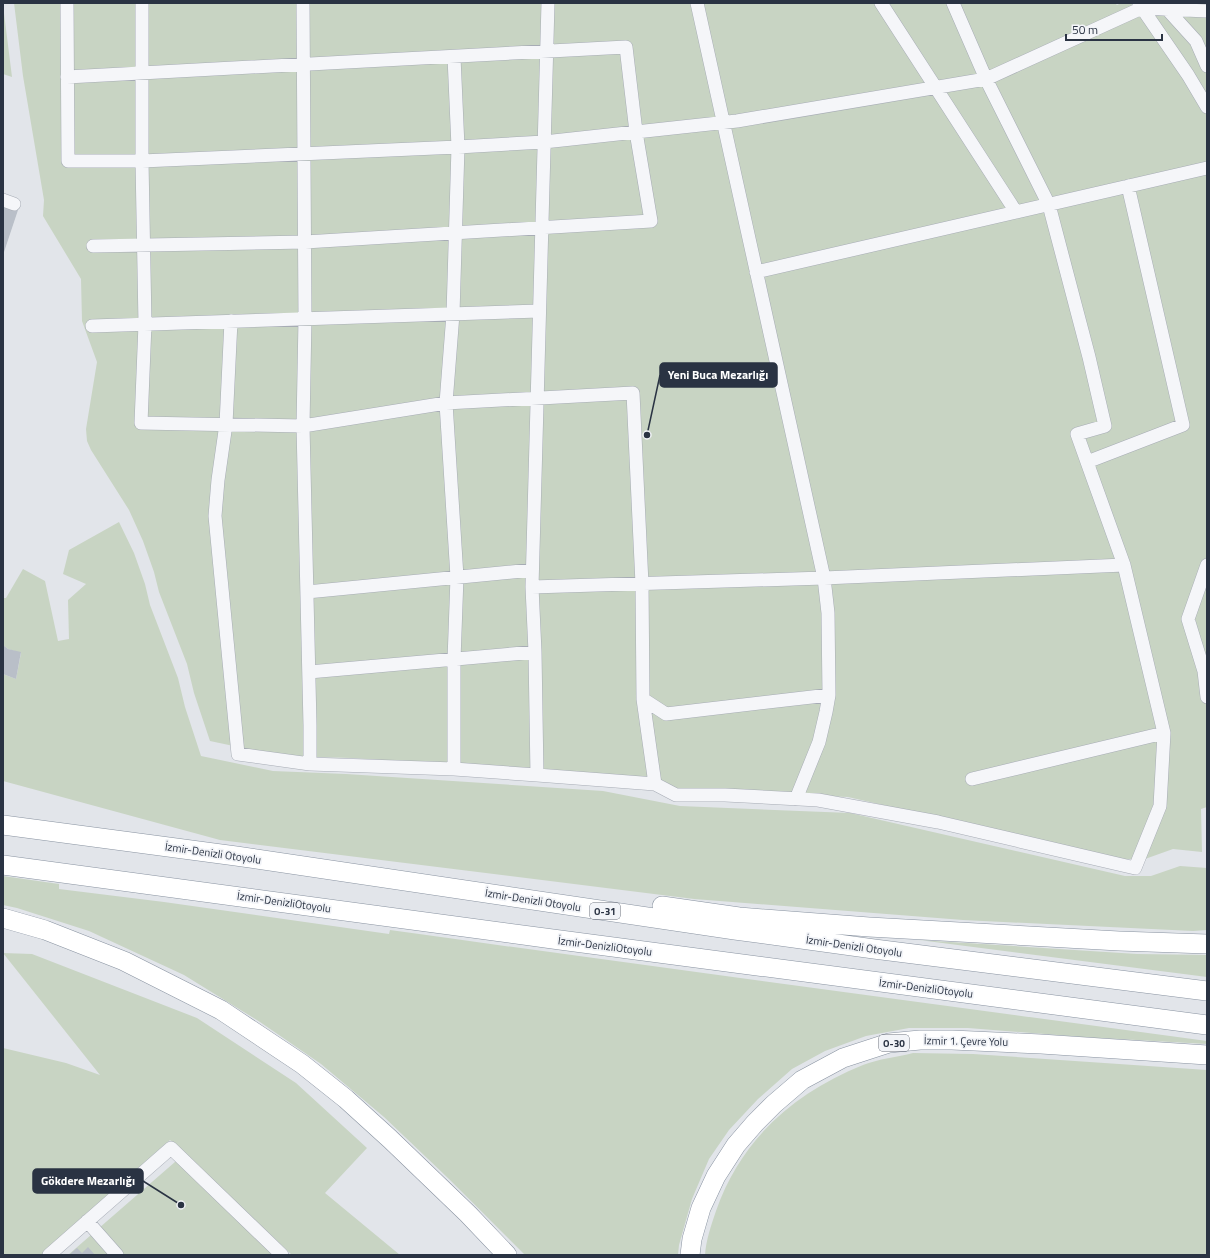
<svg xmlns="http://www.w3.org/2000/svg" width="1210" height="1258" viewBox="0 0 1210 1258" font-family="'Titillium Web',sans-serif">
	<rect width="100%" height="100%" fill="#e2e5ea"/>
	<path fill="#c8d4c3" d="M14 3H1115L1117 5 1121 3H1207V807L1201 809 1202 852 1173 849 1145 859H1119L848 797 681 790 605 775 352 758 280 756 210 741 194 693 187 664 159 592 154 572 143 541 129 510 91 450 87 441 86 429 97 362 82 321 81 279 43 216 44 200 23 76Z
		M3 5 12 77 3 74Z
		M119 522 134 553 145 584 150 605 178 678 185 707 201 756 273 771 346 774 603 791 680 806 850 813 1125 876H1151L1180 866 1207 868V930L1193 931 963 920 694 899 220 840 3 781V674L16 679 21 653 8 649 3 645V598H6L23 569 45 581 58 641 69 639 68 600 86 584 63 574 69 550Z
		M3 876 59 884V889L164 902 389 934 390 930C662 968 935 1004 1207 1041V1044L1083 1037 968 1028H909L866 1036 825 1051 792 1069 758 1099 729 1130 709 1159 692 1199 679 1245 678 1255H525L449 1179 384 1117 321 1064 260 1022 184 975 89 931 17 908 3 905Z
		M919 940 1137 954 1207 955V977Z
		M3 953 32 954 197 1018 296 1083 367 1148 325 1193 400 1255H292L170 1140 41 1255H3V1048L66 1063 100 1075Z
		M913 1053 973 1054 1207 1070V1255H705C706 1240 711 1226 716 1211 741 1139 794 1093 863 1065 878 1059 898 1057 913 1053Z
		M183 1155 289 1255H68Z"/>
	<path fill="#b9bfc8" d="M3 206 18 210 3 255Z
		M3 645 8 649 21 652 16 679 3 674Z
		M88 1247 95 1255H69L77 1248 82 1253Z"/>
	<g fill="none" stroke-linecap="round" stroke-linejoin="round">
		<g stroke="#a7acb5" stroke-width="14">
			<path id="minor" d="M67 3 68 161H142L458 147 544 142 737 121 986 79 1142 8 1207 11
				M142 3V161L145 324 141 423 303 426 446 403 633 393 642 584 643 699 666 714 829 695
				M303 3 305 319 303 426 310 725V764
				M548 3 532 587 824 578 1124 565
				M697 3 824 578 828 613 829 695 826 712 819 742 796 799
				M881 3 1016 212
				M953 3 986 79 1049 205 1089 357 1105 426 1077 434 1087 462 1183 425 1128 186
				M1139 4 1142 8 1188 75 1207 107
				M1167 9 1196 41 1207 66
				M454 57 458 147 453 314 446 403 457 577 454 660V769
				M67 77 626 47 636 132 651 221 305 242 93 246
				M3 200 14 204
				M756 272 1207 168
				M231 321 226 424 218 480 215 516 238 754 310 764 454 769 537 775
				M92 326 539 311
				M1207 565 1188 619 1204 671 1207 697
				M532 587 535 652 537 775 655 784
				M307 592 532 570
				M309 672 535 652
				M643 699 655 784 676 795H725L818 800 938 822 1135 868 1160 806 1164 733
				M972 779 1164 733 1124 565 1087 462
				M87 1221 117 1255
				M49 1255 171 1148 282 1255"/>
		</g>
		<g stroke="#8993a1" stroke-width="20">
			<path id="highway" d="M3 825 236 856 735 930 874 949 1207 991
				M3 865 560 940 1207 1025
				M662 906 739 917 869 927 1119 941 1207 944
				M3 918 45 930 124 961 221 1010 302 1064 346 1099 390 1139 468 1214 507 1255
				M690 1255 692 1239 701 1208 716 1176 736 1145 755 1123 774 1104 802 1080 843 1058 889 1043 920 1040H952L1041 1044 1207 1055"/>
		</g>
		<use href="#minor" stroke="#f5f6f9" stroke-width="13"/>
		<use href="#highway" stroke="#fff" stroke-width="19"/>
	</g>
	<g text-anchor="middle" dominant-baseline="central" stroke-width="3.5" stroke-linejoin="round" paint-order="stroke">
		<g fill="#f2f4f8" stroke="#666d79" stroke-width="1">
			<rect x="590" y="903" width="30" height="16" rx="3"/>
			<rect x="879" y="1035" width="30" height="16" rx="3"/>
		</g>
		<g font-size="10" font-weight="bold" fill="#2a3343">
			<text x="605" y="911">O-31</text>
			<text x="894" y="1043">O-30</text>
		</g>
		<g font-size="11" fill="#2a3343" stroke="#f2f4f8">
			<text transform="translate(213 853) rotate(8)">İzmir-Denizli Otoyolu</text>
			<text transform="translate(533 900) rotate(9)">İzmir-Denizli Otoyolu</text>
			<text transform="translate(284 902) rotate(8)">İzmir-DenizliOtoyolu</text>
			<text transform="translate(605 946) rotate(7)">İzmir-DenizliOtoyolu</text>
			<text transform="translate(854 946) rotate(8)">İzmir-Denizli Otoyolu</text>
			<text transform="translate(926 988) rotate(7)">İzmir-DenizliOtoyolu</text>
			<text transform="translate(966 1041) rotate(1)">İzmir 1. Çevre Yolu</text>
		</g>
	</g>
	<path fill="none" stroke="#2a3343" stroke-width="1.5" d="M647 435L660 375M181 1205L143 1181"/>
	<g fill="#2a3343" stroke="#f2f4f8" stroke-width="1.5">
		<circle cx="647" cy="435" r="4"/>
		<circle cx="181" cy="1205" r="4"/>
	</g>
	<g fill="#2a3343" stroke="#2a3343" stroke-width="1.5">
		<rect x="660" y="363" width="117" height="24" rx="4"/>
		<rect x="33" y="1169" width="110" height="24" rx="4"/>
	</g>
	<g font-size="12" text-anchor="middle" font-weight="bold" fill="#fff">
		<text x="718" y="379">Yeni Buca Mezarlığı</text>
		<text x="88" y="1185">Gökdere Mezarlığı</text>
	</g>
	<rect width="1210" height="1258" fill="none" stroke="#2a3343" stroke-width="8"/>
	<path d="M1066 34v6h96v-6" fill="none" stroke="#2a3343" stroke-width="2"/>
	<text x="1072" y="34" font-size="12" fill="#2a3343" stroke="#f2f4f8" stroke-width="3" paint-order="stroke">50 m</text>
</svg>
